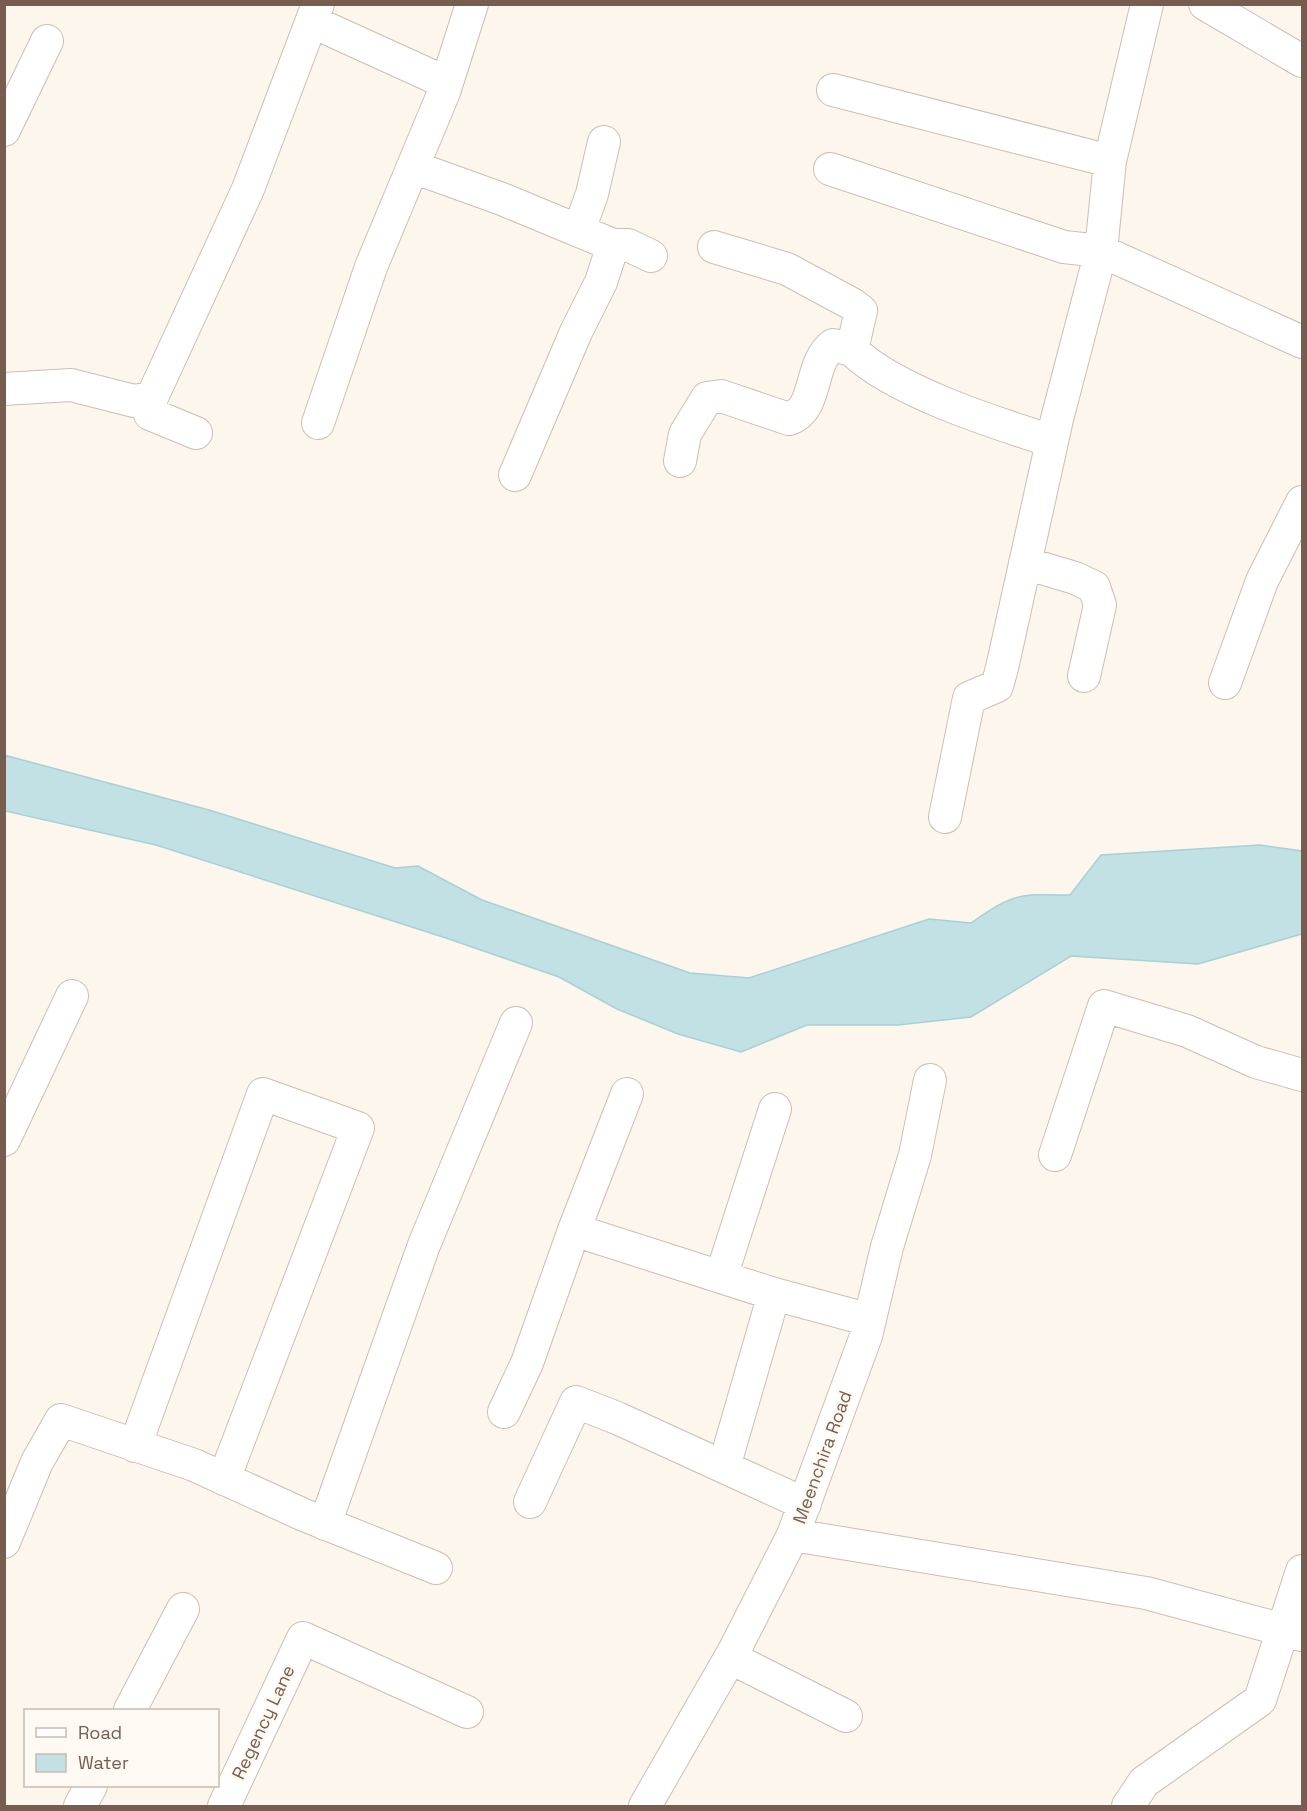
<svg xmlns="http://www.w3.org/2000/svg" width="1307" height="1811" viewBox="0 0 1307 1811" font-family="'Space Grotesk',sans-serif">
	<rect width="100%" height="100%" fill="#fcf6ed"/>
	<path fill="#c1e1e5" stroke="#a8d0d6" stroke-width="1.5" d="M4 755 209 810 395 868 418 866 482 900 690 973 749 978 929 919 971 923C1014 893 1018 894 1070 895L1101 855 1260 845 1302 851V934L1198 964 1071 956 971 1017 898 1025H807L741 1052 678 1034 617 1009 559 977 446 938 156 845 5 811Z"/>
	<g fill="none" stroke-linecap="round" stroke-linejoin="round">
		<g stroke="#cebeb2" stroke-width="34">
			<path id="minor" d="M1205 4 1302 61
				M313 22 447 83
				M833 90 1110 161
				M4 130 47 41
				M413 167 502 199 613 245 601 282 576 332 515 475
				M830 169 1064 247 1101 251 1302 342
				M579 230 592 194 604 142
				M613 245H628L651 256
				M714 247 787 269 852 304 861 311 852 350C894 391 995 423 1052 441
				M4 389 71 385 134 401 152 398
				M318 423 371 267 444 92 472 4
				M196 433 150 414 148 406 248 189 318 4
				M680 461 685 434 707 398 721 396 789 419C819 409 808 364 833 345L852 350
				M1025 563 1075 578 1094 587 1100 605 1084 676
				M1225 683 1262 581 1302 502
				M945 817 969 698 997 686 1002 668 1057 419 1101 251 1110 161 1147 4
				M627 1094 574 1230 774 1294 724 1467
				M4 1140 72 996
				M1055 1155 1104 1006 1187 1031 1256 1062 1302 1075
				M721 1277 775 1109
				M774 1294 870 1320
				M504 1412 527 1363 574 1230
				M135 1446 263 1094 358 1128 224 1479
				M530 1502 576 1402 617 1418 805 1504
				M325 1524 424 1245 516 1023
				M793 1535 1146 1593 1302 1635
				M4 1542 37 1462 61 1420 194 1465 304 1515 436 1568
				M731 1658 846 1716
				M130 1710 183 1609
				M80 1806 91 1786
				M224 1806 303 1638 467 1712
				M645 1806 734 1651 793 1535 866 1336 887 1247 915 1155 930 1080
				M1128 1806 1144 1782 1260 1700 1302 1571"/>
		</g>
		<use href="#minor" stroke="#fff" stroke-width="32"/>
	</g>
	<g text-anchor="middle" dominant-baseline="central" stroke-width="5" stroke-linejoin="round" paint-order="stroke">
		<g font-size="18" fill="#775d50" stroke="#fefaf3">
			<text transform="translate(822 1457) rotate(-70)">Meenchira Road</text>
			<text transform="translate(263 1722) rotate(-65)">Regency Lane</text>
		</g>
	</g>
	<rect width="1307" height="1811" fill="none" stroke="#775d50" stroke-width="12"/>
	<rect x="24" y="1709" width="195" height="78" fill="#fefaf3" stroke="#c8bbb2" stroke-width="1.5"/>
	<rect x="36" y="1728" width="30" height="9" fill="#ffffff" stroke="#c8bbb2" stroke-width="1.5"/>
	<text x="78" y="1739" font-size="18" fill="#775d50">Road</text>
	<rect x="36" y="1754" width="30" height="18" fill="#c1e1e5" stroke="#c8bbb2" stroke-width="1.5"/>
	<text x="78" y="1769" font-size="18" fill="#775d50">Water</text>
</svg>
